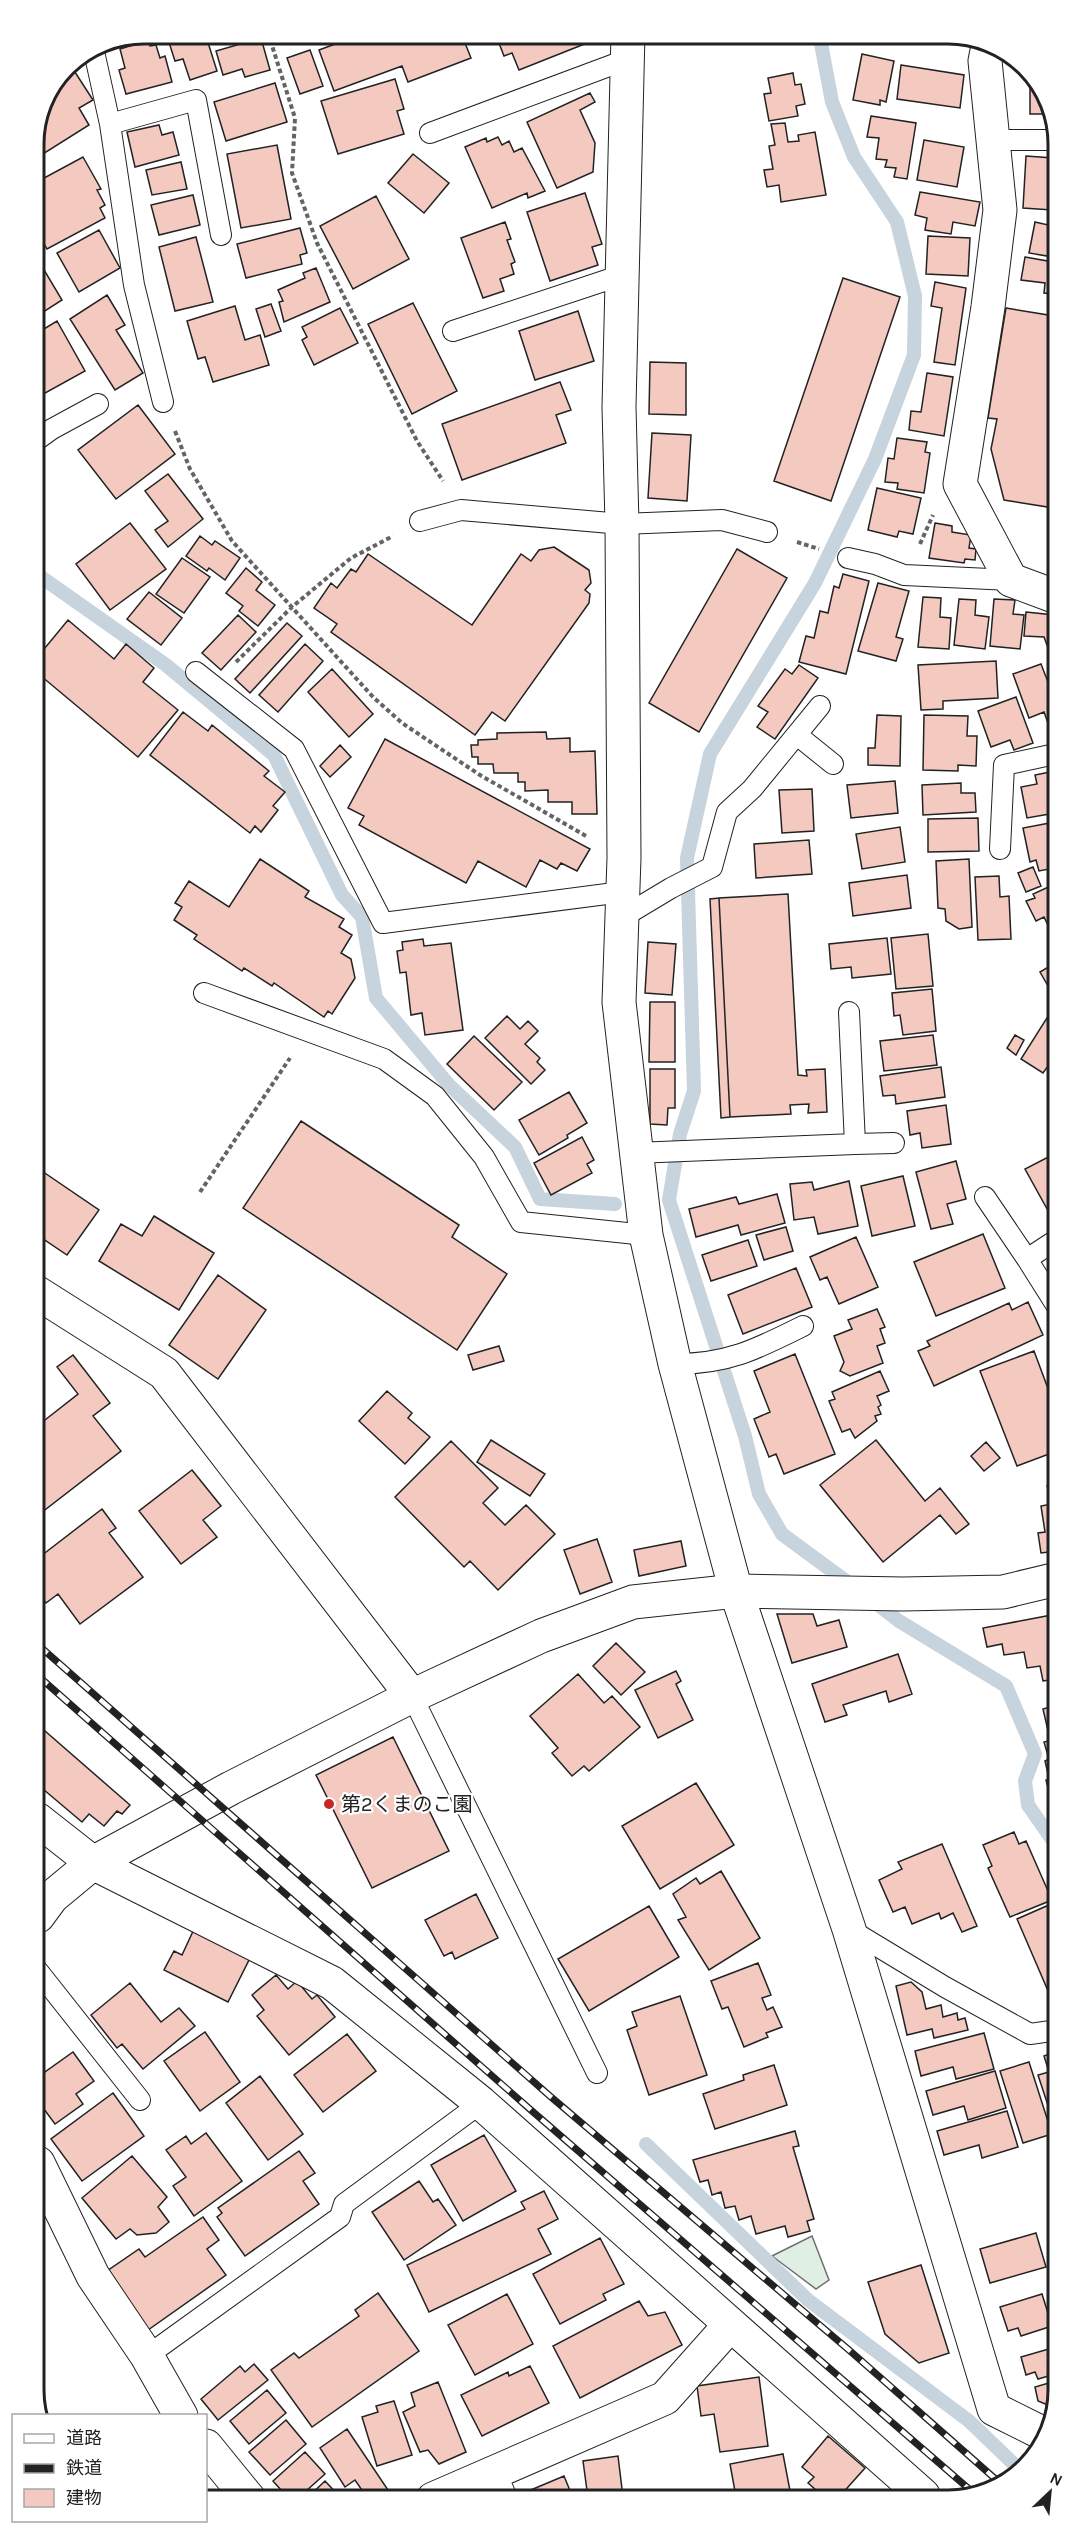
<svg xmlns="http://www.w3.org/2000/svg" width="1092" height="2534" viewBox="0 0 1092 2534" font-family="Karla,'Noto Sans JP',sans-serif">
	<rect width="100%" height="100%" fill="#fff"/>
	<path fill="#e0efe3" stroke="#6f6f6f" stroke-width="1.5" d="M812 2236 829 2280 816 2289 772 2256Z"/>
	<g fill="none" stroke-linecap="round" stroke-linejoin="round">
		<path stroke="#c7d3dd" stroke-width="14" d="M819 33 832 102 854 157 897 222 915 296 914 355 875 459 815 583 710 754 687 858 694 1091 680 1134 669 1200 745 1436 759 1494 782 1534 854 1587
			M34 572 166 665 274 755 342 895 362 917 376 998 449 1085 515 1147 540 1199 615 1204
			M872 1600 899 1621 1006 1686 1035 1754 1025 1781 1028 1805 1058 1848
			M646 2144 808 2300 969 2421 1019 2469"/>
	</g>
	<path fill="#f3c9c0" stroke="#222" stroke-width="1.5" d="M166 33H205L217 71 190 80 183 59 175 61Z
		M365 33H461L471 58 408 82 402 66 334 91 319 50Z
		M495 33H583L587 43 519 70 512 53 504 56Z
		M261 38 270 70 245 77 242 69 223 75 216 51Z
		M149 40 150 46 156 45 160 58 165 56 172 82 126 94 119 70 125 68 120 49Z
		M310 50 323 86 300 94 287 58Z
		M862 54 894 61 886 102 880 100V105L853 100Z
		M901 65 964 75 960 108 897 99Z
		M73 69 93 100 79 108 89 125 35 159 33 137 61 77Z
		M793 73 795 85 801 84 805 104 796 106 798 116 769 121 764 94 771 93 768 78Z
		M1030 76 1053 108V114H1030Z
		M395 79 404 109 397 111 404 134 338 154 321 101Z
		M275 83 287 122 226 141 214 102Z
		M590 93 595 102 580 110 595 143 593 172 557 188 527 122Z
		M871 116 916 123 907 179 894 177 896 168 885 167 887 160 876 159 879 138 867 137Z
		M785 123 788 142 799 141 798 135 815 132 826 195 781 202 779 185 767 187 764 170 773 169 769 146 775 145 771 124Z
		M159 125 162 135 173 132 179 155 135 167 127 132Z
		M498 137 502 145 509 141 514 152 522 148 545 191 528 198 527 193 492 208 465 147 486 138 487 142Z
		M924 140 964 147 957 187 917 180Z
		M277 145 291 219 241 228 227 154Z
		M413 154 449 183 424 213 388 183Z
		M1026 156 1053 158 1052 210 1023 208Z
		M83 157 101 189 97 190 105 205 100 208 105 218 47 249 33 224V184Z
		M181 162 187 189 152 195 146 170Z
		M920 192 980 202 975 226 953 222 951 234 925 230 927 218 915 215Z
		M585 193 602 244 592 247 598 265 550 281 527 212Z
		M193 195 200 225 159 235 151 205Z
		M376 196 409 259 353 289 320 226Z
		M505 222 511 239 507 240 515 262 511 264 514 274 500 279 504 291 483 298 461 238Z
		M1035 222 1053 226V257L1029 253Z
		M300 228 307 253 300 255 302 264 246 278 237 244Z
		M99 230 120 268 79 292 57 253Z
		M928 236 970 238 968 276 926 274Z
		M196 237 213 302 175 311 159 247Z
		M34 253 62 300 34 318Z
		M1025 257 1053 262V294L1044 293 1045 283 1021 280Z
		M316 268 330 302 284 322 279 302 283 301 278 290 305 278 303 273Z
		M843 278 900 297 831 501 774 481Z
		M935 282 966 288 955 365 934 362 942 308 931 306Z
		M107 295 125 325 116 330 143 373 115 390 70 319Z
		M413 303 457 391 412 414 368 324Z
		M271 304 281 331 265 337 256 309Z
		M235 306 245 340 260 335 269 365 213 382 205 357 198 359 187 321Z
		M340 308 358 343 314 365 302 340 307 337 302 327Z
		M1006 308 1054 316V508L1004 500 991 449 997 419 988 418Z
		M578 311 594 361 535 380 519 331Z
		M57 321 85 371 38 397 34 390V335Z
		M650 362 686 363V415L649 414Z
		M927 373 953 377 944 436 909 430 911 411 921 412Z
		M560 382 571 410 556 415 566 443 462 480 442 424Z
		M138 405 175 454 116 499 78 450Z
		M34 408 41 419 34 424Z
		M652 433 691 435 687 501 648 498Z
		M897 438 927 442 925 452 930 453 924 493 897 489 898 483 885 482 888 458 894 459Z
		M168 474 203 519 168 547 155 530 168 521 145 491Z
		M877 488 921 498 913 534 899 531 897 537 868 530Z
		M130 523 166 569 110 610 76 564Z
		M935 523 952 526V532L971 535 969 548 976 549 975 560 965 559 964 563 929 558Z
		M200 536 212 545 215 541 240 558 225 580 209 568 207 571 186 556Z
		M554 547 589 570 591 583 585 590 590 594 589 603 505 721 492 712 475 735 331 632 337 624 314 608 331 583 337 588 351 569 356 572 368 554 472 625 521 554 531 561 539 550Z
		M737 549 787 578 699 732 649 703Z
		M182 558 210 577 184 613 156 594Z
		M246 568 262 582 256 590 275 605 258 626 239 611 243 606 226 593Z
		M843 574 869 581 846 674 799 662 806 636 814 638 820 611 828 613 834 586 839 588Z
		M878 583 909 591 896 637 903 639 896 661 858 651Z
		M149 592 182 618 161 645 127 619Z
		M923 597 941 598 940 617 951 618 949 649 918 647Z
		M959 599 976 600 975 615 989 617 985 649 954 645Z
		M994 599 1015 600 1013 614 1024 615 1020 649 990 646Z
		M1026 612 1054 615V664L1044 637 1024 636Z
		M238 615 256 632 221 670 202 653Z
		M68 620 114 659 126 644 154 668 143 682 178 710 138 757 35 671V660Z
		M287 623 302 636 250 693 235 679Z
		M305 644 323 661 278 712 259 695Z
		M996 661 998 698 943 701V709L921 710 918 665Z
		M1041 664 1055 700 1053 737 1044 712 1029 718 1013 674Z
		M799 665 818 678 775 739 757 727 768 712 758 706 785 669 792 674Z
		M332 669 373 714 349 737 308 692Z
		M1054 669 1055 688 1049 671Z
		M1016 697 1033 743 1014 750 1010 740 991 747 978 711Z
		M183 712 208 731 212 725 269 771 264 776 285 792 273 806 278 810 261 832 255 826 250 833 150 755Z
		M877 715 901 716 900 766 868 765V748H875Z
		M924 715 968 716 967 736H977L976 766 958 765V771L923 770Z
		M546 732 547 739 570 738V752L595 751 597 814H572V802H548V790L525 791V782H518V773H494L493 764H478V757H472L471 745H478V740L497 739V733Z
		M385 739 590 849 577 871 561 863 557 869 540 860 526 887 478 861 466 883 359 825 364 816 348 808Z
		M340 745 351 757 330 777 320 766Z
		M1055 771V813L1027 818 1021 787 1037 784 1035 775Z
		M895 781 898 813 851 818 847 785Z
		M961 783V793H975L976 812 923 815 922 785Z
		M812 789 814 831 782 833 779 790Z
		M978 818 979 851 928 852V819Z
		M1055 822V868L1039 871 1036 860 1030 862 1023 828Z
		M900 827 905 862 862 869 856 834Z
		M809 840 812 874 756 878 754 844Z
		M260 859 309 891 305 897 344 919 339 927 352 935 341 953 351 959 355 978 332 1014 328 1011 324 1017 274 983 272 986 244 968 242 971 194 939 197 935 174 920 182 907 175 903 189 881 229 907Z
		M969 859 972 927 959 929 946 921 945 909 938 908 936 861Z
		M1033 867 1041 886 1026 892 1018 873Z
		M907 875 911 908 853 916 849 883Z
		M999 876 1000 897 1009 896 1011 939 978 940 975 877Z
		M1055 884V935L1053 936 1044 917 1036 921 1026 901 1035 898 1033 894Z
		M788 894 798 1075 807 1076 806 1070 825 1069 827 1112 808 1113 809 1104 790 1105 791 1114 730 1117 719 898Z
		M719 898 730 1117 721 1118 710 899Z
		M928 934 933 986 896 989 891 938Z
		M887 938 891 974 852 978 851 967 831 969 829 944Z
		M423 939 424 946 451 943 463 1030 425 1035 422 1013 411 1015 406 972 400 973 397 951 403 950 402 942Z
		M648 942 676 944 672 995 645 993Z
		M1055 963V998L1040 972Z
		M932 989 936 1031 903 1035 900 1015 894 1016 892 993Z
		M650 1002H675V1062H649Z
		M1052 1010 1055 1012 1056 1065 1051 1062 1043 1073 1021 1059Z
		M507 1016 520 1029 528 1021 538 1031 525 1044 540 1058 537 1062 545 1070 531 1084 485 1038Z
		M933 1035 937 1065 884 1071 880 1041Z
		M1015 1035 1024 1040 1016 1055 1007 1048Z
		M474 1036 522 1082 494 1110 447 1064Z
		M941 1067 945 1097 896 1104 895 1095 883 1096 880 1076Z
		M650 1069H675V1108H668L667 1125 650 1124Z
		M569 1092 587 1123 567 1135 568 1138 539 1155 519 1120Z
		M946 1105 951 1144 922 1148 920 1133 910 1135 907 1111Z
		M301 1121 459 1225 452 1237 507 1274 457 1350 243 1208Z
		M582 1137 594 1160 587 1164 592 1173 551 1195 534 1163Z
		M1056 1153V1213L1051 1216 1025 1169Z
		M956 1161 966 1199 947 1204 953 1224 931 1229 916 1172Z
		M36 1167 99 1210 67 1255 36 1234Z
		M903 1176 915 1226 872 1236 861 1186Z
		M849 1181 858 1226 818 1234 814 1217 794 1220 790 1184 812 1182 814 1190Z
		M777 1194 785 1223 741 1235 738 1225 696 1237 689 1209 736 1197 739 1204Z
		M154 1216 214 1253 179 1310 99 1261 121 1224 142 1236Z
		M786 1227 793 1251 764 1260 756 1235Z
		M983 1234 1005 1288 936 1316 914 1262Z
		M856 1237 878 1287 839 1304 827 1277 820 1280 810 1257Z
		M748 1240 757 1266 711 1281 702 1255Z
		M796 1268 812 1307 743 1334 728 1295Z
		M218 1275 266 1310 218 1379 169 1345Z
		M1028 1302 1043 1335 934 1386 918 1351 930 1346 927 1341 1009 1303 1012 1310Z
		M877 1309 885 1327 880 1329 885 1343 877 1346 883 1363 850 1376 840 1371 844 1362 834 1336 852 1329 848 1320Z
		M499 1346 504 1361 473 1370 468 1355Z
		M1034 1351 1056 1410 1057 1451 1017 1466 980 1371Z
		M795 1354 835 1454 784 1474 776 1454 769 1457 754 1419 770 1412 754 1371Z
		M73 1355 110 1403 93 1416 121 1451 37 1516 36 1427 78 1394 57 1367Z
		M880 1371 889 1391 877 1396 881 1405 878 1407 881 1414 875 1416 877 1421 855 1438 850 1429 842 1432 829 1401 835 1399 832 1392Z
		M387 1391 412 1413 408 1418 430 1437 405 1464 359 1421Z
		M491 1440 545 1474 530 1496 477 1462Z
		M876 1440 925 1501 940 1488 969 1524 956 1534 940 1515 883 1562 820 1485Z
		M451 1441 498 1488 483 1503 505 1525 526 1505 555 1534 498 1590 470 1561 464 1567 395 1497Z
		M986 1442 1000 1458 984 1471 971 1456Z
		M192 1470 221 1506 203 1520 217 1537 181 1564 139 1511Z
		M1057 1482V1498L1052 1499 1047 1486Z
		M1057 1503V1551L1041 1553 1038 1533 1045 1532 1041 1506Z
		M102 1509 116 1528 109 1533 143 1577 80 1624 58 1594 46 1603 37 1591V1559Z
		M597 1539 612 1582 580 1594 564 1550Z
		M681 1541 686 1566 639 1576 634 1550Z
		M777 1614H813L817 1626 839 1620 847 1647 792 1663Z
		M1057 1614V1679L1043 1681 1040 1666 1027 1668 1024 1652 1004 1655 1002 1644 987 1647 983 1628Z
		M616 1643 645 1672 621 1695 593 1666Z
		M898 1654 912 1694 889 1702 886 1691 843 1705 847 1715 825 1722 812 1684Z
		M676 1671 681 1681 676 1684 693 1720 658 1738 635 1690Z
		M578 1674 604 1703 612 1696 640 1727 589 1771 584 1766 572 1776 552 1753 558 1748 530 1716Z
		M1057 1705V1733L1049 1735 1043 1709Z
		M37 1724 130 1805 122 1814 117 1811 104 1826 89 1814 82 1822 37 1784Z
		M393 1737 449 1851 372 1888 316 1775Z
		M1057 1739V1772L1048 1774 1045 1761 1049 1759 1044 1742Z
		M1057 1778V1811L1054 1812 1046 1780Z
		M696 1783 734 1845 660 1889 622 1826Z
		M1014 1832 1019 1844 1026 1841 1052 1900 1010 1917 988 1868 992 1866 983 1845Z
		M942 1844 977 1926 962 1932 953 1913 941 1919 939 1913 912 1924 905 1907 893 1912 879 1880 902 1869 898 1862Z
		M721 1871 760 1938 709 1970 678 1920 686 1917 673 1894 696 1878 700 1884Z
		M476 1894 498 1938 455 1959 452 1952 444 1956 425 1920Z
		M1058 1901V1998L1052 2000 1017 1919Z
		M649 1906 679 1957 589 2011 558 1959Z
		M195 1927 252 1954 228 2002 164 1970 174 1951 182 1955Z
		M758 1963 771 1995 762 1998 767 2010 773 2007 782 2027 766 2033 768 2037 744 2047 728 2007 722 2009 711 1981Z
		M276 1975 288 1989 297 1981 312 1999 317 1995 335 2017 289 2055 257 2016 264 2010 252 1995Z
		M911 1982 922 1992 926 2009 941 2005 943 2017 957 2013 958 2020 965 2018 968 2030 934 2038 932 2029 907 2035 896 1986Z
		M130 1983 161 2022 179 2008 195 2026 143 2069 122 2044 117 2048 91 2015Z
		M680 1996 707 2075 649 2095 627 2030 637 2026 632 2012Z
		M205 2032 240 2082 200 2111 164 2061Z
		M984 2033 994 2069 956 2079 953 2067 921 2076 915 2051Z
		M347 2034 376 2071 323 2112 294 2075Z
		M1058 2051V2136L1038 2075 1049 2072 1044 2056Z
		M73 2052 94 2081 76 2094 83 2104 55 2124 38 2101V2077Z
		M1029 2062 1052 2134 1023 2143 1000 2071Z
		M774 2065 787 2105 715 2129 703 2094 744 2080 743 2075Z
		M995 2071 1006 2108 968 2120 964 2106 933 2115 926 2091Z
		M260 2076 303 2134 268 2160 226 2103Z
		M113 2093 144 2136 82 2181 51 2139Z
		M1007 2111 1018 2147 982 2158 979 2145 944 2155 937 2131Z
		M795 2131 799 2146 793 2147 814 2219 807 2221 810 2231 788 2237 785 2226 756 2234 751 2216 739 2220 735 2206 725 2208 721 2192 712 2195 708 2180 700 2182 693 2160Z
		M206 2133 242 2181 194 2216 173 2186 186 2177 166 2150 186 2136 191 2144Z
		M484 2135 516 2191 463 2221 431 2165Z
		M299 2151 315 2173 303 2181 319 2204 245 2256 217 2217 222 2213 218 2208Z
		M132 2156 167 2197 158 2207 169 2222 156 2233 137 2235 130 2229 116 2239 82 2198Z
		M419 2181 433 2202 438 2199 456 2225 404 2260 372 2212Z
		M544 2191 558 2219 538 2229 551 2254 429 2312 407 2265 525 2209 521 2202Z
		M203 2217 219 2240 207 2249 226 2275 148 2330 107 2271 139 2249 145 2257Z
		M1036 2233 1046 2267 990 2283 980 2249Z
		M600 2238 624 2284 603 2294 606 2300 560 2324 533 2274Z
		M921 2265 949 2353 919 2363 885 2334 868 2282Z
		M378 2293 419 2351 312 2427 271 2370 294 2353 299 2358 359 2316 355 2310Z
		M507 2294 533 2344 475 2375 448 2325Z
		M1042 2294 1052 2326 1021 2336 1018 2328 1008 2331 1000 2307Z
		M639 2301 648 2316 665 2312 682 2345 580 2398 553 2346Z
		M1059 2346V2373L1038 2379 1035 2372 1026 2375 1021 2357Z
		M254 2364 268 2380 218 2420 201 2399 240 2366 245 2372Z
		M530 2366 549 2403 482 2436 461 2395 508 2372 509 2376Z
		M759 2377 768 2446 720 2452 714 2414 701 2416 697 2386Z
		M1059 2380V2390L1054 2405 1050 2406 1038 2401 1035 2387Z
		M438 2382 466 2452 439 2464 428 2450 420 2452 403 2412 415 2406 411 2393Z
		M267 2390 286 2413 249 2444 230 2421Z
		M394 2401 412 2455 377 2466 362 2417 378 2412 376 2406Z
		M286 2420 306 2444 270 2475 249 2452Z
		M347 2429 388 2490 374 2499H368L355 2480 345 2487 320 2448Z
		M828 2436 865 2468 840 2496H823L808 2483 814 2477 802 2467Z
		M305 2452 325 2474 296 2500H290L273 2481Z
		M783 2454 791 2496 736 2497 730 2464Z
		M618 2456 623 2497 588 2498 583 2461Z
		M564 2476 573 2498H528L526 2492Z
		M325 2481 342 2499 305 2500Z"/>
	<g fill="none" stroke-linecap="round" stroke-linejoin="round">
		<g stroke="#222" stroke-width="22">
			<path id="lane" d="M93 47 110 124 134 285 163 402
				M110 124 196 100 221 235
				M430 133 628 59
				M993 140H1053
				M453 331 622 275
				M34 442 52 429 98 404
				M420 521 461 510 622 524 722 520 767 532
				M848 558 875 564 904 575 1011 580
				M196 672 294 749 383 923 622 892
				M797 735 833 764
				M1000 849 1004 765 1055 754
				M621 918 671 888 712 867 727 812 752 789 820 706
				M204 993 384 1059 435 1096 484 1157 521 1222 646 1235
				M855 1144 894 1143
				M635 1153 855 1144 849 1012
				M985 1197 1027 1259
				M1056 1240 1027 1259 1056 1305
				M675 1364C728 1364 757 1349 803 1326
				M412 1696 597 2073
				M849 1929 945 1987 1030 2034 1058 2030
				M38 1971 140 2100
				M147 2356 340 2217 344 2204 481 2103
				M496 2472 507 2498"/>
		</g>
		<g stroke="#222" stroke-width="35">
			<path id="street" d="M988 46 985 61 1000 210 988 307 960 484 1011 580 1054 596
				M36 1292 164 1373 412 1696
				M736 1591 849 1929 994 2409 1044 2434
				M37 1819 93 1863 332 1983 481 2103 923 2495
				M38 1916 52 1897 93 1863 231 1788 412 1696 541 1636 633 1602 736 1591 903 1594 1003 1592 1057 1579
				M38 2163 93 2276 147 2356 181 2416
				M206 2446 250 2500
				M433 2499 665 2398 730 2325"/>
		</g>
		<g stroke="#222" stroke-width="35">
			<path id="secondary" d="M628 33 619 407 622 524 624 858 619 1002 646 1235 675 1364 736 1591"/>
		</g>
		<path stroke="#646464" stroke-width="4" stroke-dasharray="4.5 3" stroke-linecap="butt" d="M268 33 295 118 292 173 317 243 417 441 443 481
			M175 431 190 469 232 541 373 697 402 723 480 775 586 836
			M797 542 819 549
			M920 544 933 515
			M236 662 292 607 351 558 393 536
			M200 1192 290 1058"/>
		<use href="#lane" stroke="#fff" stroke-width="20"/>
		<use href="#street" stroke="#fff" stroke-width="33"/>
		<use href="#secondary" stroke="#fff" stroke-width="33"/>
		<g stroke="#222" stroke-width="7">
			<path id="rail" d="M37 1644 551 2097 849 2350 1000 2483
				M37 1675 532 2111 976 2495"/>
		</g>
		<use href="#rail" stroke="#fff" stroke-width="4.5" stroke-dasharray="14" stroke-linecap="butt"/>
	</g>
	<circle fill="#c62828" stroke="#fff" stroke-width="2" cx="329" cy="1804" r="6"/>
	<g text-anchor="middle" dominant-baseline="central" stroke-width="4.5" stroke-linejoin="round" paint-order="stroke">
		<g font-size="20" fill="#222" stroke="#fff" text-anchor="start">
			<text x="341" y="1804">第2くまのこ園</text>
		</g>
	</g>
	<path d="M0 0H1092V2534H0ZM144 44H948A100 100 0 0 1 1048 144V2390A100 100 0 0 1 948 2490H144A100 100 0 0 1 44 2390V144A100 100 0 0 1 144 44Z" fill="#fff" fill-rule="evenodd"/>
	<path fill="none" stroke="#222" stroke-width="3" d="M144 44H948A100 100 0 0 1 1048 144V2390A100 100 0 0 1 948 2490H144A100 100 0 0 1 44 2390V144A100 100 0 0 1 144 44Z"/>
	<rect x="12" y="2414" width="195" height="108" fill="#ffffff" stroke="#a7a7a7" stroke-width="1.5"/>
	<rect x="24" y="2434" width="30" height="9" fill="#ffffff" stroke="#a7a7a7" stroke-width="1.5"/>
	<text x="66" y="2444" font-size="18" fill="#222222">道路</text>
	<rect x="24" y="2464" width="30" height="9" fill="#222222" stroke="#a7a7a7" stroke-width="1.5"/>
	<text x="66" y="2474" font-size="18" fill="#222222">鉄道</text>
	<rect x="24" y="2489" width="30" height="18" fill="#f3c9c0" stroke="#a7a7a7" stroke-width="1.5"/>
	<text x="66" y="2504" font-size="18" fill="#222222">建物</text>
	<g transform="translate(1050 2492) rotate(26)" stroke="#ffffff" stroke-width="4.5" paint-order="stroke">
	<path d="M0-4.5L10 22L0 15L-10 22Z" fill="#222222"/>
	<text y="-9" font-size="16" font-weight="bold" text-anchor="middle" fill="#222222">N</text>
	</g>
</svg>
